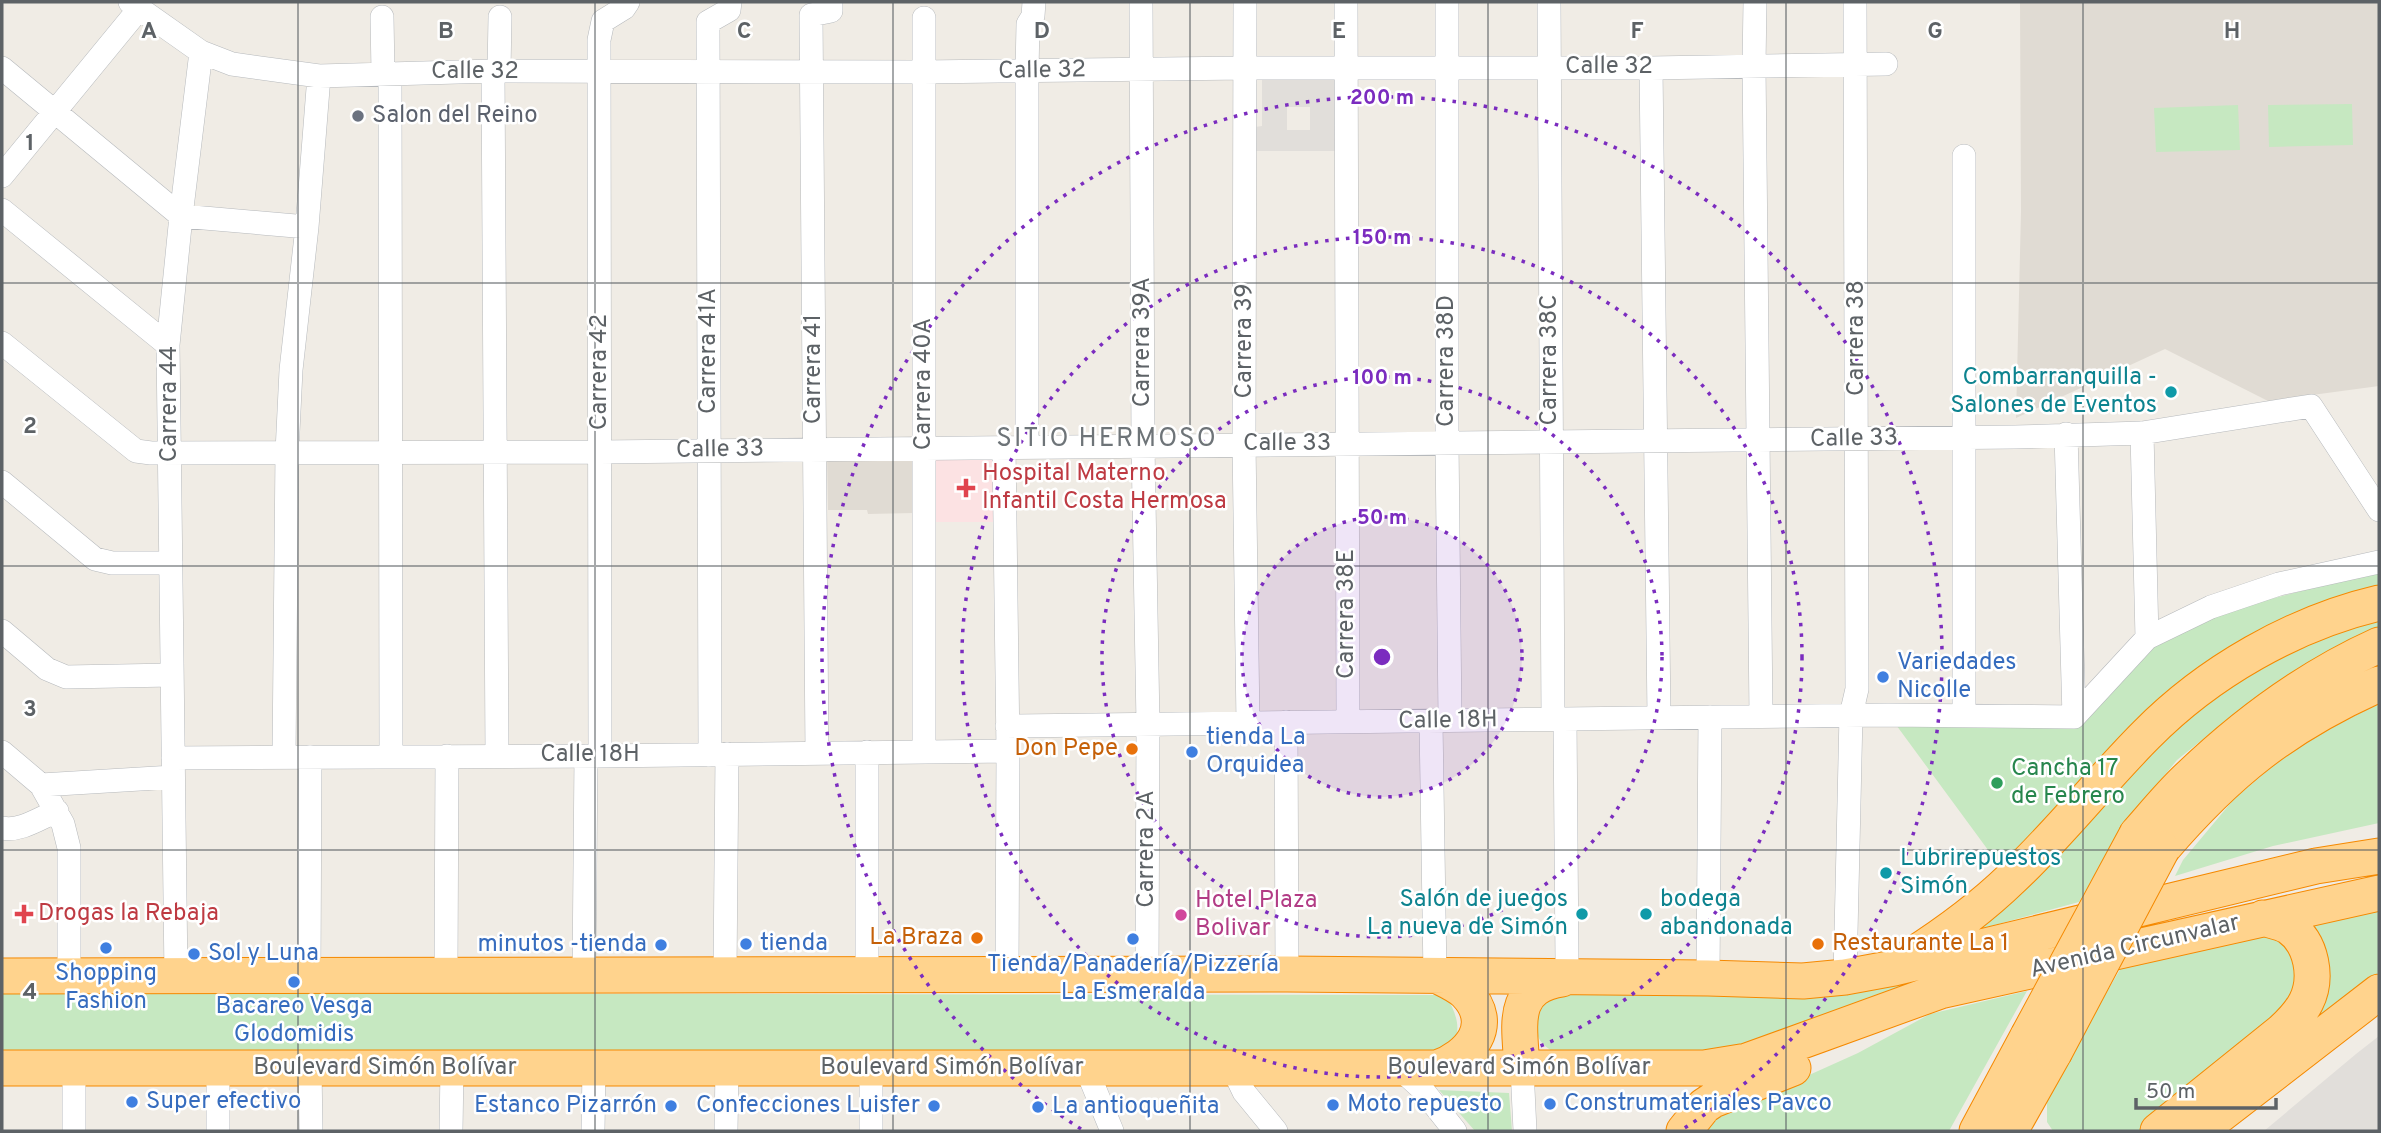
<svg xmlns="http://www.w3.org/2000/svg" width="2381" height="1133" viewBox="0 0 2381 1133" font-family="Overpass,sans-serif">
	<rect width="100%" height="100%" fill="#f0ece5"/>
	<path fill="#e1deda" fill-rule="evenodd" d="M1262 78H1335V151H1255V127L1262 126ZM1287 107H1310V130H1287Z
		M2379 1036V1131H2264L2356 1054Z"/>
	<path fill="#e0dbd3" d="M2020 2H2379V386L2268 401 2165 349 2016 418 2021 212Z
		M914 452V513L868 514 867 510H828L827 453Z"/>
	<path fill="#fce2e3" d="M934 455H999V522H934Z"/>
	<path fill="#c6e8c1" d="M2352 104 2353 145 2269 147 2268 105Z
		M2238 105 2240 150 2156 152 2154 108Z
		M2379 571V590L2287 620 2002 869 1891 718 2075 725 2164 635 2209 615Z
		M2379 612V635L2301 669 2253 699 2177 760 2123 826 2079 902 1973 931 2137 761 2258 661Z
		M2379 704V823L2273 846 2175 876 2183 860 2234 799 2273 766 2318 734Z
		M2379 903V972L2316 1022 2310 1013 2295 924Z
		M2268 932 2287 944 2301 977 2286 1010 2138 1131H2053L2047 1122V1091L2067 1061 2122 966Z
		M1964 961 1899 990 1728 1051 1555 1053C1531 1039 1535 1027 1541 1004L1562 991Z
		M2027 991 1949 1131H1706L1718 1116 1858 1053 1930 1014Z
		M2 993 1446 995C1459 1019 1464 1035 1444 1056L2 1053Z
		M1439 1090 1509 1093 1512 1131H1475Z"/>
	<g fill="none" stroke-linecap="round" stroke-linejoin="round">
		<g stroke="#b6b9bc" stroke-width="24">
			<path id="minor" d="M130 2 201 52 232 64 319 76 493 71 923 72 1246 68H1651L1886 64
				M1141 2 1143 445 1148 724 1147 974
				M1245 2 1244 443 1248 723
				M1346 2 1348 721
				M1447 2V441L1450 720
				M1549 2 1553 719
				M1755 2 1754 65 1761 716
				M382 17 383 73
				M2 68 181 216 307 227
				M1651 68 1659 717
				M493 71 497 755
				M499 71 500 17
				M390 73 391 756
				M2 176 139 9
				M2 210 168 345
				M2 343 136 451 151 453 600 452 2015 437 2142 433 2311 406 2379 510
				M2142 433 2147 638
				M2066 434 2074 717
				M1027 446V71L1028 24 1033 16 1034 2
				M1004 447 1008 751 1007 974
				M2 482 95 559 112 563H171
				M2 631 47 669 66 677 172 675
				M1964 715V156
				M1565 719 1567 962 1569 978
				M1286 722 1287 974
				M1431 722 1435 976
				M1007 726 1888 715 2074 717 2147 638 2211 607 2279 584 2379 562
				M924 751V18
				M2 752 41 785 63 824 69 848V975
				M817 753 811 15 831 11V2
				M710 755 708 22 729 10 730 2
				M600 756 599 40 603 21 624 8 628 2
				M284 757 287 452 291 370 307 227 319 76
				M173 758 600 756 1008 751
				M41 785 173 777
				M2 828C20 832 40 818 57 811
				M309 974 310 757
				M446 974 447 756
				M584 974 586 756
				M725 974 727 754
				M867 974V752
				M176 976 168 345 181 216 201 52
				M1845 977 1851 715 1857 689 1855 2
				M1708 978 1710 717
				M1232 1067 1244 1092 1276 1131
				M1398 1067 1421 1088 1455 1131
				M218 1068V1131
				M310 1068 311 1131
				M1086 1068 1112 1131
				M1522 1068 1525 1131
				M74 1131V1069
				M451 1131 452 1068
				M593 1131 594 1068
				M726 1131 727 1068
				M871 1131V1068"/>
		</g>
		<g stroke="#f58900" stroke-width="37">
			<path id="highway" d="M2137 834C2153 816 2169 796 2187 779 2243 725 2308 677 2379 645
				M2162 849C2228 772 2285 726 2379 684
				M1911 956C1947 933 1981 908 2012 878 2060 833 2100 781 2146 735 2208 672 2294 623 2379 603
				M2 976 1287 974 1708 978 1803 981 1845 977 1894 968 2316 866 2379 856
				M2 1068H1704L1747 1061 1940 991 2379 893
				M1437 1068C1469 1057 1497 1025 1466 993 1459 986 1448 981 1438 976
				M1522 1068C1520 1026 1509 987 1562 979
				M1684 1131 1704 1106 1713 1100 1793 1068
				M1977 1131 2028 1036
				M2010 1131 2054 1053
				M2158 1131 2281 1032C2291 1023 2300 1014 2306 1002 2318 978 2312 943 2289 927 2281 922 2272 921 2263 918
				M2199 1131 2379 992"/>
		</g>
		<use href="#minor" stroke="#fff" stroke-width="23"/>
		<use href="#highway" stroke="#ffd38d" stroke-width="35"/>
		<g stroke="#f58900" stroke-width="37" stroke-linecap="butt">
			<path id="highway-bridge" d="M2028 1036 2137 834
				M2054 1053 2162 849"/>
		</g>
		<use href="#highway-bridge" stroke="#ffd38d" stroke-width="35"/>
	</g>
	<path fill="none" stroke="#5d6266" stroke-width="2" stroke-opacity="0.55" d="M298 2V1131M595 2V1131M893 2V1131M1190 2V1131M1488 2V1131M1786 2V1131M2083 2V1131M2 283H2379M2 566H2379M2 850H2379"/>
	<circle cx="1382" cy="657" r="140" fill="#7b2cbf" fill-opacity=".12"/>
	<g fill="none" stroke="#7b2cbf" stroke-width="3.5" stroke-dasharray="3.5 7">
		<circle cx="1382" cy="657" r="140"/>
		<circle cx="1382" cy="657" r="280"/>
		<circle cx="1382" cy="657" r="420"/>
		<path d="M1081 1129A560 560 0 1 1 1683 1129"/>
	</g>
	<circle fill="#6b7280" stroke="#fff" stroke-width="2.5" cx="358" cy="116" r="7"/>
	<g fill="#0f9aa8" stroke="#fff" stroke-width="2.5">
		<circle cx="2171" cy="392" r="7"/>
		<circle cx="1886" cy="873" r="7"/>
		<circle cx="1582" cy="914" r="7"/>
		<circle cx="1646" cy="914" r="7"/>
	</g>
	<g fill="#e0444e" stroke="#fff" stroke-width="2.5">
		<path d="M962.5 477.5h7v7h7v7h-7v7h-7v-7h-7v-7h7z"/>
		<path d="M20.5 903.5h7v7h7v7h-7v7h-7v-7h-7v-7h7z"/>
	</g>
	<g fill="#3f7fe0" stroke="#fff" stroke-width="2.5">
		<circle cx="1883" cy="677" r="7"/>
		<circle cx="1192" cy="752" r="7"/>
		<circle cx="1133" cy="939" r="7"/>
		<circle cx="746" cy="944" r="7"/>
		<circle cx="661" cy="945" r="7"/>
		<circle cx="106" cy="948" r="7"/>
		<circle cx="194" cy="954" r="7"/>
		<circle cx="294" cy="982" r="7"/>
		<circle cx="132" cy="1102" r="7"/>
		<circle cx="1550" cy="1104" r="7"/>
		<circle cx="1333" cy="1105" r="7"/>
		<circle cx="671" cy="1106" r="7"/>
		<circle cx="934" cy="1106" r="7"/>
		<circle cx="1038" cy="1107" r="7"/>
	</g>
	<g fill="#e8710a" stroke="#fff" stroke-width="2.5">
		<circle cx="1132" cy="749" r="7"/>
		<circle cx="977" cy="938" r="7"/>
		<circle cx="1818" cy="944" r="7"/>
	</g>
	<circle fill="#2e9e5b" stroke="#fff" stroke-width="2.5" cx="1997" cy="783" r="7"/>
	<circle fill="#d1479c" stroke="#fff" stroke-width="2.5" cx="1181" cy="915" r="7"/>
	<g text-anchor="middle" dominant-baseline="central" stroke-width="5" stroke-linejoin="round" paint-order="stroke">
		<g font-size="24" fill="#5d6266" stroke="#fff">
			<text x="1609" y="67">Calle 32</text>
			<text transform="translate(1042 71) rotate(-1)">Calle 32</text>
			<text x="475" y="72">Calle 32</text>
			<text transform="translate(1857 338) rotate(-90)">Carrera 38</text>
			<text transform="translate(1245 341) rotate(-90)">Carrera 39</text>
			<text transform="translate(1143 342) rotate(-90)">Carrera 39A</text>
			<text transform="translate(709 351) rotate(-90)">Carrera 41A</text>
			<text transform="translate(1550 360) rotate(-90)">Carrera 38C</text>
			<text transform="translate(1447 361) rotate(-90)">Carrera 38D</text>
			<text transform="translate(814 369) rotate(-90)">Carrera 41</text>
			<text transform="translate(600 372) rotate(-90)">Carrera 42</text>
			<text transform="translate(924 384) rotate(-90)">Carrera 40A</text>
			<text transform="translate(170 404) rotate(-90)">Carrera 44</text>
			<text transform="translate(1854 439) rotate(-1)">Calle 33</text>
			<text x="1287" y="444">Calle 33</text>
			<text transform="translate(720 450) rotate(-1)">Calle 33</text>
			<text transform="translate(1347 614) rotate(-90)">Carrera 38E</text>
			<text transform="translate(1448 721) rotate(-1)">Calle 18H</text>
			<text x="590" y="755">Calle 18H</text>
			<text transform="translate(1147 849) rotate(-90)">Carrera 2A</text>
			<text transform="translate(2135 947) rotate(-13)">Avenida Circunvalar</text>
			<text x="385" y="1068">Boulevard Simón Bolívar</text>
			<text x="952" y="1068">Boulevard Simón Bolívar</text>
			<text x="1519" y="1068">Boulevard Simón Bolívar</text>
		</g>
		<g font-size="24" fill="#5b616d" stroke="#fff" text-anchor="start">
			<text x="372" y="116">Salon del Reino</text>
		</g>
		<g font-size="24" fill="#0d838f" stroke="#fff" text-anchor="end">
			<text x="2157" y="378">Combarranquilla -<tspan x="2157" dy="28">Salones de Eventos</tspan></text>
			<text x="1900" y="859" text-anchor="start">Lubrirepuestos<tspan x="1900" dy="28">Simón</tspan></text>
			<text x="1568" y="900">Salón de juegos<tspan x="1568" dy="28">La nueva de Simón</tspan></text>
			<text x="1660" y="900" text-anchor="start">bodega<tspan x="1660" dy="28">abandonada</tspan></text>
		</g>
		<g font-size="24" fill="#be3a42" stroke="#fff" text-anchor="start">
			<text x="982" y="474">Hospital Materno<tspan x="982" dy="28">Infantil Costa Hermosa</tspan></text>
			<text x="38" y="914">Drogas la Rebaja</text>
		</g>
		<g font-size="24" fill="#366cbe" stroke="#fff" text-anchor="start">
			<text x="1897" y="663">Variedades<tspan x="1897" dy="28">Nicolle</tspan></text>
			<text x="1206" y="738">tienda La<tspan x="1206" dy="28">Orquidea</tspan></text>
			<text x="760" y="944">tienda</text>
			<text x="647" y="945" text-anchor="end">minutos -tienda</text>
			<text x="208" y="954">Sol y Luna</text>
			<text x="1133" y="965" text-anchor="middle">Tienda/Panadería/Pizzería<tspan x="1133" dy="28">La Esmeralda</tspan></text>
			<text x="106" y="974" text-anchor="middle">Shopping<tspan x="106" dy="28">Fashion</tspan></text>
			<text x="294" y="1007" text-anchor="middle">Bacareo Vesga<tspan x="294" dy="28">Glodomidis</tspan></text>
			<text x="146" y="1102">Super efectivo</text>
			<text x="1564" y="1104">Construmateriales Pavco</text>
			<text x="1347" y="1105">Moto repuesto</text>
			<text x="657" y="1106" text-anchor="end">Estanco Pizarrón</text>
			<text x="920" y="1106" text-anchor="end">Confecciones Luisfer</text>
			<text x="1052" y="1107">La antioqueñita</text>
		</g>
		<g font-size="24" fill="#c56008" stroke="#fff" text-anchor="end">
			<text x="1118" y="749">Don Pepe</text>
			<text x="963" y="938">La Braza</text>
			<text x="1832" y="944" text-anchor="start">Restaurante La 1</text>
		</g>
		<g font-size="24" fill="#27864d" stroke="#fff" text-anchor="start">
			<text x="2011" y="769">Cancha 17<tspan x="2011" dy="28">de Febrero</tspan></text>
		</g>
		<g font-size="24" fill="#b23c85" stroke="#fff" text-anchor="start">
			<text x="1195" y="901">Hotel Plaza<tspan x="1195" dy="28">Bolivar</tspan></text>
		</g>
		<g font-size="26" letter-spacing="2" fill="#6e7478" stroke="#fff">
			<text x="1107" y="439">SITIO HERMOSO</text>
		</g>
	</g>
	<g font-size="23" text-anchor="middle" font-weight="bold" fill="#5d6266" stroke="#fff" stroke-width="5" stroke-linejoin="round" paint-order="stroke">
		<text x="149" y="38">A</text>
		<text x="446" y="38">B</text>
		<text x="744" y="38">C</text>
		<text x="1042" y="38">D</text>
		<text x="1339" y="38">E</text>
		<text x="1637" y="38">F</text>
		<text x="1935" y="38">G</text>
		<text x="2232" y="38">H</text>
		<text x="30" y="150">1</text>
		<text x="30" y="433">2</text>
		<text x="30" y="716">3</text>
		<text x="30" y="999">4</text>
	</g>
	<circle cx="1382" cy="657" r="10" fill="#7b2cbf" stroke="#fff" stroke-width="3.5"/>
	<g font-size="21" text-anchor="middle" font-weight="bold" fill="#7b2cbf" stroke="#fff" stroke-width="5" stroke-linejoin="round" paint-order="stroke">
		<text x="1382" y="104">200 m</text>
		<text x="1382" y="244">150 m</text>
		<text x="1382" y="384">100 m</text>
		<text x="1382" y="524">50 m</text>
	</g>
	<rect width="2381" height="1133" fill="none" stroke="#5d6266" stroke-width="7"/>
	<path d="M2136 1098v10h140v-10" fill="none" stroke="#5d6266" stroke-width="3.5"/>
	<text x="2146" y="1098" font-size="21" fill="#5d6266" stroke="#ffffff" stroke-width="5" paint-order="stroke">50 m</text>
</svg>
